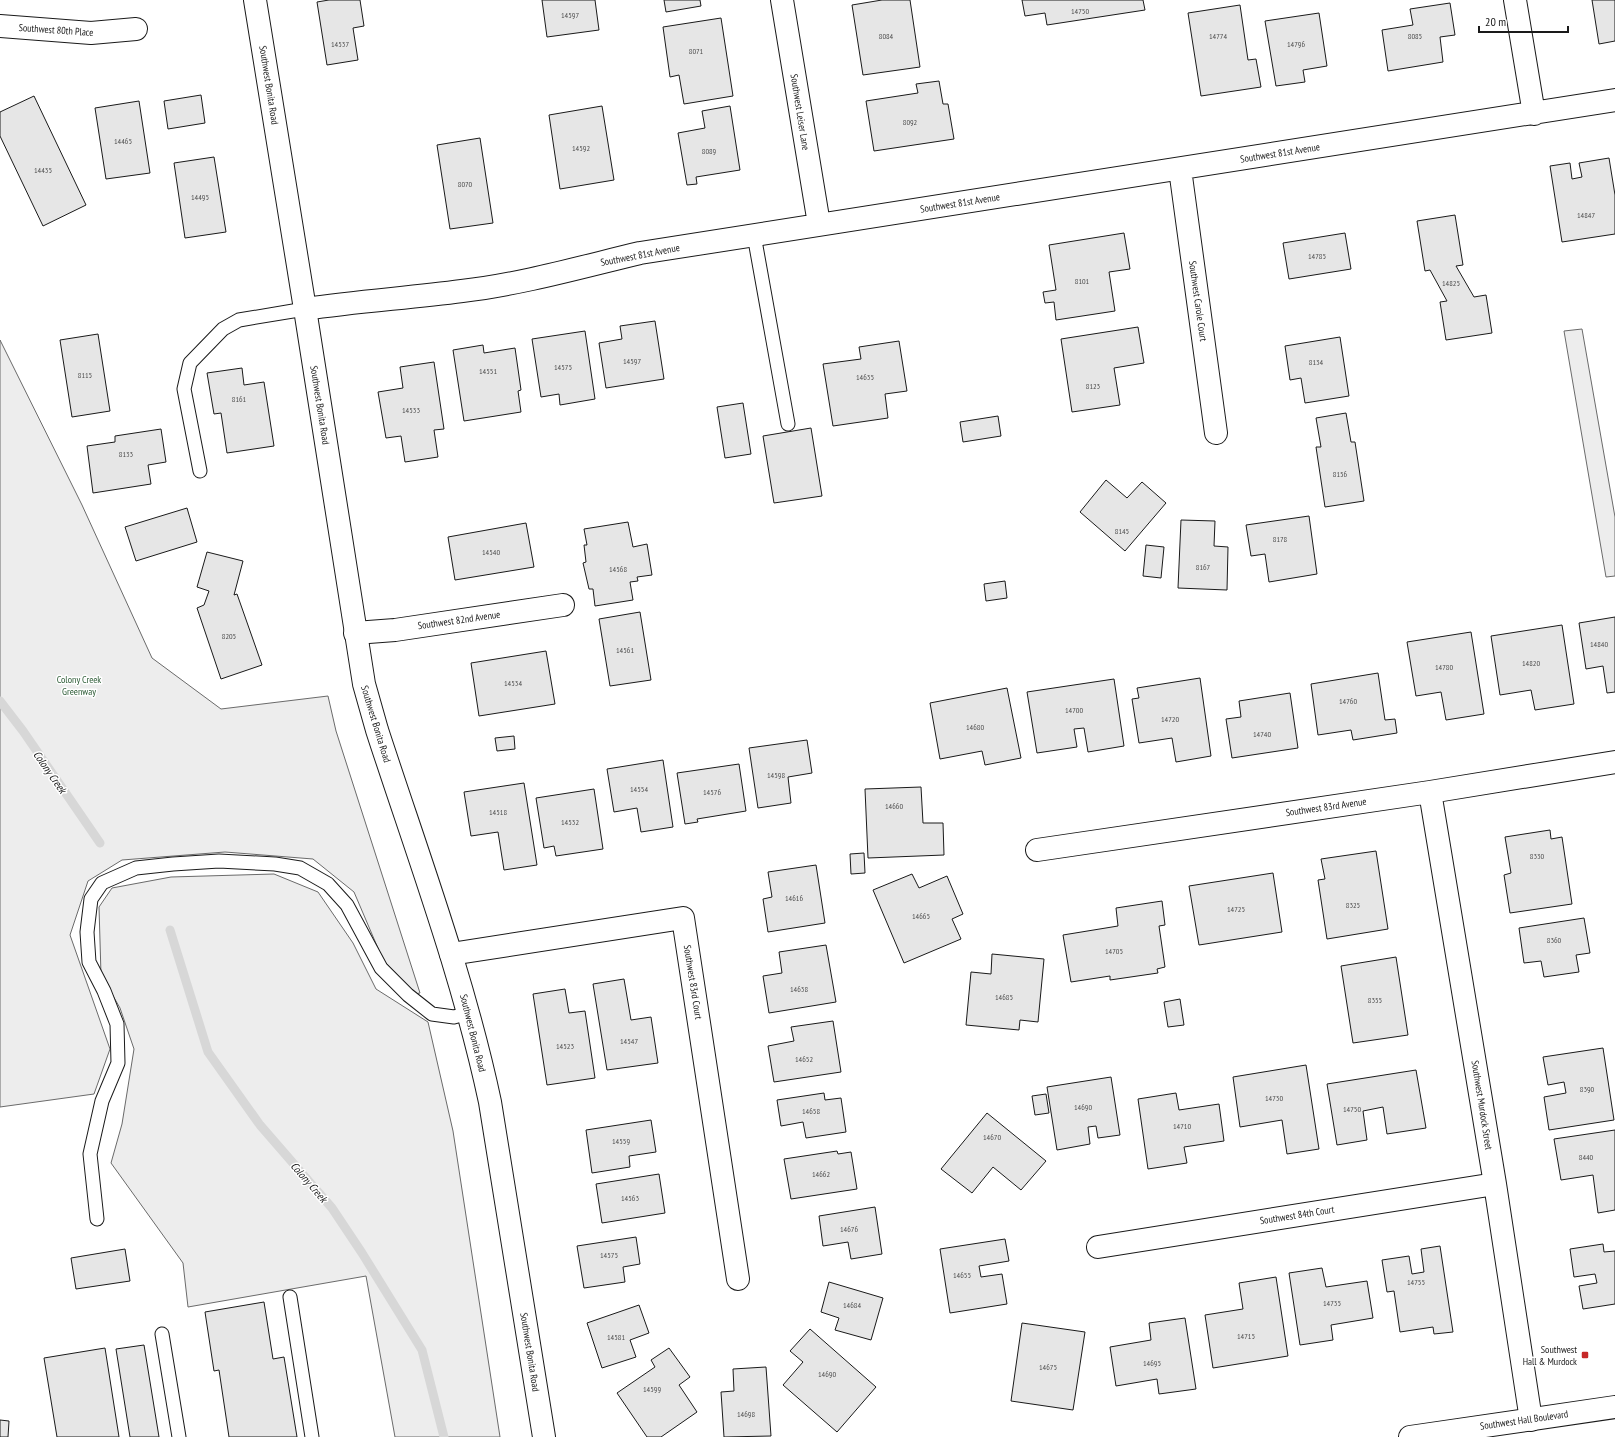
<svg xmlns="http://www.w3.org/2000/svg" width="1615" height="1437" viewBox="0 0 1615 1437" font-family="'PT Sans Narrow',sans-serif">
	<rect width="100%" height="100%" fill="#fff"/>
	<path fill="#ededed" stroke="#6a6a6a" d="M1582 329 1615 517V576L1606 577 1564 331Z
		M0 340 82 505 152 658 221 709 328 696 336 731 420 993 415 994 383 960 354 892 313 859 225 852 122 860 88 881 70 935 110 1049 94 1094 0 1107Z
		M274 874 318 892 353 943 376 989 428 1022 453 1131 500 1437H395L366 1276 188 1307 183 1263 111 1163 122 1124 134 1049 120 1008 101 975 99 907 112 888 171 877Z"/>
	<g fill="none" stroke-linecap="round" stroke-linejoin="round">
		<path stroke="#d7d7d7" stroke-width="9" d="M0 701 23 731 100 843
			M170 930 208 1052 260 1125 332 1208 362 1253 422 1350 444 1437"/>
	</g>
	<path fill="#e6e6e6" stroke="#1a1a1a" d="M329 0H360L364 26 353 28 358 60 327 65 317 2Z
		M542 0H595L599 30 547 37Z
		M664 0H700L701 6 666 12Z
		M882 0H910L920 67 863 75 852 5Z
		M1022 0H1143L1145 10 1047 25 1045 13 1025 16Z
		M1592 0H1615V41L1599 44Z
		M1450 3 1455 35 1440 37 1443 62 1388 71 1382 30 1413 25 1410 9Z
		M1240 5 1248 60 1256 59 1261 87 1201 96 1188 13Z
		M1319 13 1327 66 1303 70 1305 82 1276 86 1265 21Z
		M721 18 733 96 684 104 679 75 670 77 663 27Z
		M939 81 943 104H948L954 139 874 151 866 101 918 93 916 84Z
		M201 95 205 123 168 129 164 101Z
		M34 96 86 205 43 226 0 136V112Z
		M139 101 150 173 106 179 95 108Z
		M602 106 614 180 560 189 549 115Z
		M730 106 740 170 696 177 697 184 687 185 678 133 705 128 702 111Z
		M480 138 493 223 450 229 437 145Z
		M214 157 226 232 185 238 174 163Z
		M1609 158 1615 195V234L1562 242 1550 166 1570 163 1572 179 1582 177 1579 163Z
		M1455 215 1463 265 1456 266 1474 297 1486 295 1492 333 1446 340 1440 302 1447 301 1430 270 1425 271 1417 221Z
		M1124 233 1130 269 1109 272 1115 311 1056 320 1054 302 1045 303 1043 292 1056 290 1049 245Z
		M1345 233 1351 269 1289 279 1283 243Z
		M655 321 664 379 606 388 599 343 622 339 620 326Z
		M1138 327 1144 363 1114 368 1120 405 1072 412 1061 339Z
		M585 331 595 399 560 405 559 394 541 397 532 339Z
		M98 334 110 411 72 417 60 340Z
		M1340 337 1349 396 1305 403 1301 378 1290 380 1285 346Z
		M899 341 907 391 885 394 888 418 833 426 823 364 861 359 859 347Z
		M483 345 484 353 515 348 521 390 518 391 521 412 464 421 453 350Z
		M434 362 444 429 434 430 438 457 405 462 401 436 386 438 378 392 403 388 400 367Z
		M242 368 244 385 264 382 274 446 227 453 221 413 214 414 207 373Z
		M743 403 751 454 725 458 717 407Z
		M1346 413 1351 442H1355L1364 501 1325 507 1316 447H1321L1316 418Z
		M998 416 1001 436 963 442 960 422Z
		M811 428 822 496 774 503 763 436Z
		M161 429 166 462 148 465 151 484 93 493 87 446 115 442V436Z
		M1106 480 1127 498 1142 482 1166 503 1125 551 1080 512Z
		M187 508 197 542 136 561 125 527Z
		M1309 516 1317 574 1269 582 1265 554 1251 556 1246 525Z
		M1181 520 1215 521 1214 546 1228 547 1227 590 1178 588Z
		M628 522 633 547 647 544 652 575 637 577 638 581 630 582 633 600 595 606 593 589H589L583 563 586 562 584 545H587L584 529Z
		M526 523 534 567 455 580 448 537Z
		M1146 545 1164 547 1161 578 1143 576Z
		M207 552 243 561 234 595 237 594 262 665 221 679 197 608 204 605 209 591 197 587Z
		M1005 581 1007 598 986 601 984 584Z
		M640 612 651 680 610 686 599 619Z
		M1615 617V692L1607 693 1603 666 1586 669 1579 623Z
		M1562 625 1574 704 1535 710 1531 690 1500 695 1491 636Z
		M1471 632 1484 714 1446 720 1441 692 1416 696 1407 642Z
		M546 651 555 704 479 716 471 663Z
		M1378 673 1385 720 1395 719 1397 733 1353 740 1351 730 1318 735 1311 684Z
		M1200 678 1211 756 1176 762 1172 738 1139 743 1132 699 1139 698 1137 688Z
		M1114 679 1124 746 1088 752 1084 728 1074 729 1077 747 1037 753 1027 692Z
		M1007 688 1021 758 985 765 982 751 940 759 930 703Z
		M1290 693 1298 748 1232 758 1226 719 1241 717 1239 701Z
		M514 736 515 749 497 751 495 738Z
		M807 740 812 773 788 777 791 803 758 808 749 748Z
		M663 760 673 827 641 832 637 808 614 812 607 769Z
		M739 764 746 811 697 819 698 822 685 824 677 773Z
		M524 783 537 865 504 870 498 832 471 836 464 792Z
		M921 787 923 823H943L944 855 868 858 865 789Z
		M594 789 603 849 556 856 554 846 544 848 536 798Z
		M1550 830 1551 839 1562 837 1572 904 1510 913 1504 875 1511 873 1505 837Z
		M1376 851 1388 929 1327 939 1318 880 1325 879 1321 859Z
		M864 853 865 873 851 874 850 854Z
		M816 865 825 923 768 932 763 899 772 897 768 872Z
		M1273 873 1282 932 1199 945 1189 886Z
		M912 874 919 888 947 876 963 914 952 919 961 939 904 963 873 890Z
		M1162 901 1165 925 1159 926 1165 967 1157 969 1158 973 1110 980V976L1071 982 1063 935 1118 926 1116 908Z
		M1584 918 1590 953 1576 955 1579 972 1544 977 1541 961 1524 963 1519 928Z
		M826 945 836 1002 769 1013 763 976 782 973 779 952Z
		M992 954 1044 959 1038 1022 1020 1020 1019 1030 966 1025 971 972 991 974Z
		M1396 957 1408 1035 1353 1043 1341 966Z
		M624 979 631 1020 651 1017 658 1063 607 1070 593 984Z
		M565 989 569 1013 585 1011 595 1078 547 1085 533 994Z
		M1180 999 1184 1025 1168 1027 1164 1002Z
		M833 1021 841 1072 774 1082 768 1046 794 1041 791 1027Z
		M1603 1048 1614 1120 1549 1130 1544 1097 1566 1093 1564 1082 1548 1085 1543 1057Z
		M1306 1065 1319 1149 1287 1154 1282 1120 1240 1127 1233 1077Z
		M1416 1070 1426 1128 1387 1134 1383 1107 1363 1111 1367 1140 1337 1145 1327 1084Z
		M1111 1077 1120 1135 1098 1138 1096 1126 1088 1127 1090 1144 1057 1150 1047 1087Z
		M824 1093 825 1100 841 1098 846 1132 806 1138 803 1122 781 1126 777 1100Z
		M1176 1093 1179 1110 1219 1104 1224 1141 1184 1147 1187 1163 1148 1169 1138 1099Z
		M1046 1094 1049 1113 1035 1115 1032 1096Z
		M987 1113 1046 1161 1021 1190 993 1167 972 1193 941 1169Z
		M651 1120 656 1152 629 1156 630 1167 592 1173 586 1130Z
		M1615 1130V1210L1598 1213 1593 1175 1561 1180 1554 1139Z
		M837 1151 838 1154 851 1152 857 1189 791 1199 784 1159Z
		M659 1174 665 1213 602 1223 596 1184Z
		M875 1207 882 1254 851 1259 848 1242 823 1246 819 1216Z
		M636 1237 640 1264 623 1267 625 1282 584 1288 577 1246Z
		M1005 1239 1009 1261 979 1266 981 1277 1002 1274 1007 1304 950 1313 940 1249Z
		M1603 1244 1604 1252 1615 1251V1304L1583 1309 1579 1286 1597 1283 1595 1274 1574 1277 1570 1249Z
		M1440 1246 1453 1332 1434 1334 1433 1327 1400 1332 1394 1291 1387 1292 1382 1260 1409 1256 1412 1274 1424 1272 1421 1249Z
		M125 1249 130 1281 76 1289 71 1258Z
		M1322 1268 1326 1287 1367 1281 1373 1318 1331 1325 1333 1340 1300 1345 1289 1273Z
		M1276 1277 1288 1356 1213 1368 1205 1315 1243 1309 1239 1283Z
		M829 1282 883 1298 871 1340 835 1330 839 1318 821 1312Z
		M264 1302 273 1359 284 1357 297 1437H229L219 1370 214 1371 205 1312Z
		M639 1305 649 1333 630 1340 636 1357 602 1368 587 1323Z
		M1185 1318 1196 1389 1159 1394 1157 1379 1116 1386 1110 1347 1151 1340 1149 1323Z
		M1022 1323 1085 1332 1073 1410 1011 1401Z
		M810 1329 876 1387 837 1432 783 1385 803 1362 790 1351Z
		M144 1345 159 1437H130L116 1349Z
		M105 1348 119 1437H57L44 1358Z
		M669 1348 690 1377 679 1385 697 1412 661 1437H647L617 1393 655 1367 651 1360Z
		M766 1367 771 1436 724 1437 721 1392 734 1391 733 1369Z
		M0 1420 9 1421 8 1437H0Z"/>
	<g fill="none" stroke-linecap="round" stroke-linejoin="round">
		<g stroke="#1a1a1a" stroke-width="15">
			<path id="lane" d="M754 235 788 424
				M200 471 184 389 190 363 223 329 239 320 305 309
				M97 1219 90 1154 102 1101 118 1063 117 1024 104 991 89 962 87 932 91 899 102 883 136 868 173 864 219 861 275 864 300 868 328 884 347 905 381 968 408 995 432 1014 454 1017 469 1013
				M290 1297 312 1437
				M162 1334 179 1437"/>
		</g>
		<g stroke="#1a1a1a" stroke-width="24">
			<path id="street" d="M782 0 819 224
				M1515 0 1534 114
				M0 26 91 33 136 29
				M1180 169 1216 433
				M305 309C358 301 410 298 462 291 522 284 581 267 640 253L1615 100
				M355 633 395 630 563 605
				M1430 792 1495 1184 1531 1420
				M1037 850 1430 792 1615 762
				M451 954 683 918 738 1279
				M1098 1247 1495 1184"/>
		</g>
		<g stroke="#1a1a1a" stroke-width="24">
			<path id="secondary" d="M255 0 305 309 364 684 377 730C417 853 463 975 490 1102L544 1437
				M1410 1437 1615 1407"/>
		</g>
		<use href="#lane" stroke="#fff" stroke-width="13"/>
		<use href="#street" stroke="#fff" stroke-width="22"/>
		<use href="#secondary" stroke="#fff" stroke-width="22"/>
	</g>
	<rect fill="#c62828" stroke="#fff" stroke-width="1.5" x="1581" y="1351" width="8" height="8" rx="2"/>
	<g text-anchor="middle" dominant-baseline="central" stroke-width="3" stroke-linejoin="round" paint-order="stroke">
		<g font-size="8" fill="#4d4d4d">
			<text x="1080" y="11">14750</text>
			<text x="570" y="15">14597</text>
			<text x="886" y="36">8084</text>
			<text x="1218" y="36">14774</text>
			<text x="1415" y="36">8085</text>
			<text x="340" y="44">14537</text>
			<text x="1296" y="44">14796</text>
			<text x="696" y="51">8071</text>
			<text x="910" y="122">8092</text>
			<text x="123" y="141">14465</text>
			<text x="581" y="148">14592</text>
			<text x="709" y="151">8089</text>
			<text x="43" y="170">14435</text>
			<text x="465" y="184">8070</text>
			<text x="200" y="197">14495</text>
			<text x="1586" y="215">14847</text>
			<text x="1317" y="256">14785</text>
			<text x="1082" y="281">8101</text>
			<text x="1451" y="283">14825</text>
			<text x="632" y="361">14597</text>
			<text x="1316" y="362">8134</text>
			<text x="563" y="367">14575</text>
			<text x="488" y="371">14551</text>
			<text x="85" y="375">8115</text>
			<text x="865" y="377">14635</text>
			<text x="1093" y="386">8123</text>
			<text x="239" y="399">8161</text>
			<text x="411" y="410">14533</text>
			<text x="126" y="454">8133</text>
			<text x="1340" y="474">8156</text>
			<text x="1122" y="531">8145</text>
			<text x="1280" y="539">8178</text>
			<text x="491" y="552">14540</text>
			<text x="1203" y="567">8167</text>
			<text x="618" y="569">14568</text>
			<text x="229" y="636">8205</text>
			<text x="1599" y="644">14840</text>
			<text x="625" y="650">14561</text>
			<text x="1531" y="663">14820</text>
			<text x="1444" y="667">14780</text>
			<text x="513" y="683">14534</text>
			<text x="1348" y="701">14760</text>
			<text x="1074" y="710">14700</text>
			<text x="1170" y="719">14720</text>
			<text x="975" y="727">14680</text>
			<text x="1262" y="734">14740</text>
			<text x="776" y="775">14598</text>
			<text x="639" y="789">14554</text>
			<text x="712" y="792">14576</text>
			<text x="894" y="806">14660</text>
			<text x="498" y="812">14518</text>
			<text x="570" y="822">14532</text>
			<text x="1537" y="856">8330</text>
			<text x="794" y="898">14616</text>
			<text x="1353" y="905">8325</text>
			<text x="1236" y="909">14725</text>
			<text x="921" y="916">14665</text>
			<text x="1554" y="940">8360</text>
			<text x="1114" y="951">14705</text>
			<text x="799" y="989">14638</text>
			<text x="1004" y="997">14685</text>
			<text x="1375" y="1000">8355</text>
			<text x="629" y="1041">14547</text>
			<text x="565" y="1046">14523</text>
			<text x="804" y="1059">14652</text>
			<text x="1587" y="1089">8390</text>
			<text x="1274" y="1098">14730</text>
			<text x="1083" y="1107">14690</text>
			<text x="1352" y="1109">14750</text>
			<text x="811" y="1111">14658</text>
			<text x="1182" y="1126">14710</text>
			<text x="992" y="1137">14670</text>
			<text x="621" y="1141">14559</text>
			<text x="1586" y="1157">8440</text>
			<text x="821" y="1174">14662</text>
			<text x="630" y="1198">14563</text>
			<text x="849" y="1229">14676</text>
			<text x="609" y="1255">14575</text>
			<text x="962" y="1275">14655</text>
			<text x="1416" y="1282">14755</text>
			<text x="1332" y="1303">14735</text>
			<text x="852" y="1305">14684</text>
			<text x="1246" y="1336">14715</text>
			<text x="616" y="1337">14581</text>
			<text x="1152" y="1363">14695</text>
			<text x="1048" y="1367">14675</text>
			<text x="827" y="1374">14690</text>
			<text x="652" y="1389">14599</text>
			<text x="746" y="1414">14698</text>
		</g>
		<g font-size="10" fill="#1a1a1a" stroke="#fff">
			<text transform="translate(56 30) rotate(4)">Southwest 80th Place</text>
			<text transform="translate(269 85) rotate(81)">Southwest Bonita Road</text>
			<text transform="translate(800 112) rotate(81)">Southwest Leiser Lane</text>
			<text transform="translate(1280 153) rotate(-9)">Southwest 81st Avenue</text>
			<text transform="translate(960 203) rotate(-9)">Southwest 81st Avenue</text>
			<text transform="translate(640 255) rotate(-11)">Southwest 81st Avenue</text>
			<text transform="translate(1198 301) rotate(82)">Southwest Carole Court</text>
			<text transform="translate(320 405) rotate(81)">Southwest Bonita Road</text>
			<text transform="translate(459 620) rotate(-8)">Southwest 82nd Avenue</text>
			<text transform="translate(376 724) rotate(73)">Southwest Bonita Road</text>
			<text transform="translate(1326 807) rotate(-8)">Southwest 83rd Avenue</text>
			<text transform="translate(693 982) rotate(81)">Southwest 83rd Court</text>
			<text transform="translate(473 1033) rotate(76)">Southwest Bonita Road</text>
			<text transform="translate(1482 1105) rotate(81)">Southwest Murdock Street</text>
			<text transform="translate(1297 1215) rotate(-9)">Southwest 84th Court</text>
			<text transform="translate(530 1352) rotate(81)">Southwest Bonita Road</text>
			<text transform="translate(1524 1420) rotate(-8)">Southwest Hall Boulevard</text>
		</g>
		<g font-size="10" fill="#2b5a34" stroke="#fff">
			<text x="79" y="679">Colony Creek<tspan x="79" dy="12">Greenway</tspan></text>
		</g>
		<g font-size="10" fill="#1a1a1a" stroke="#fff" text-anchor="end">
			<text x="1577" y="1349">Southwest<tspan x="1577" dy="12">Hall &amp; Murdock</tspan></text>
		</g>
		<g font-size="11" font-style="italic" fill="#1a1a1a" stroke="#fff">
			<text transform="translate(50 772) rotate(55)">Colony Creek</text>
			<text transform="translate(309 1182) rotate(49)">Colony Creek</text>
		</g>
	</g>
	<path d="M1479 26v6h89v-6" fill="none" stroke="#1a1a1a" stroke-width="2"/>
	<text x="1485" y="26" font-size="12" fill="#1a1a1a" stroke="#ffffff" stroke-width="3" paint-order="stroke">20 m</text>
</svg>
